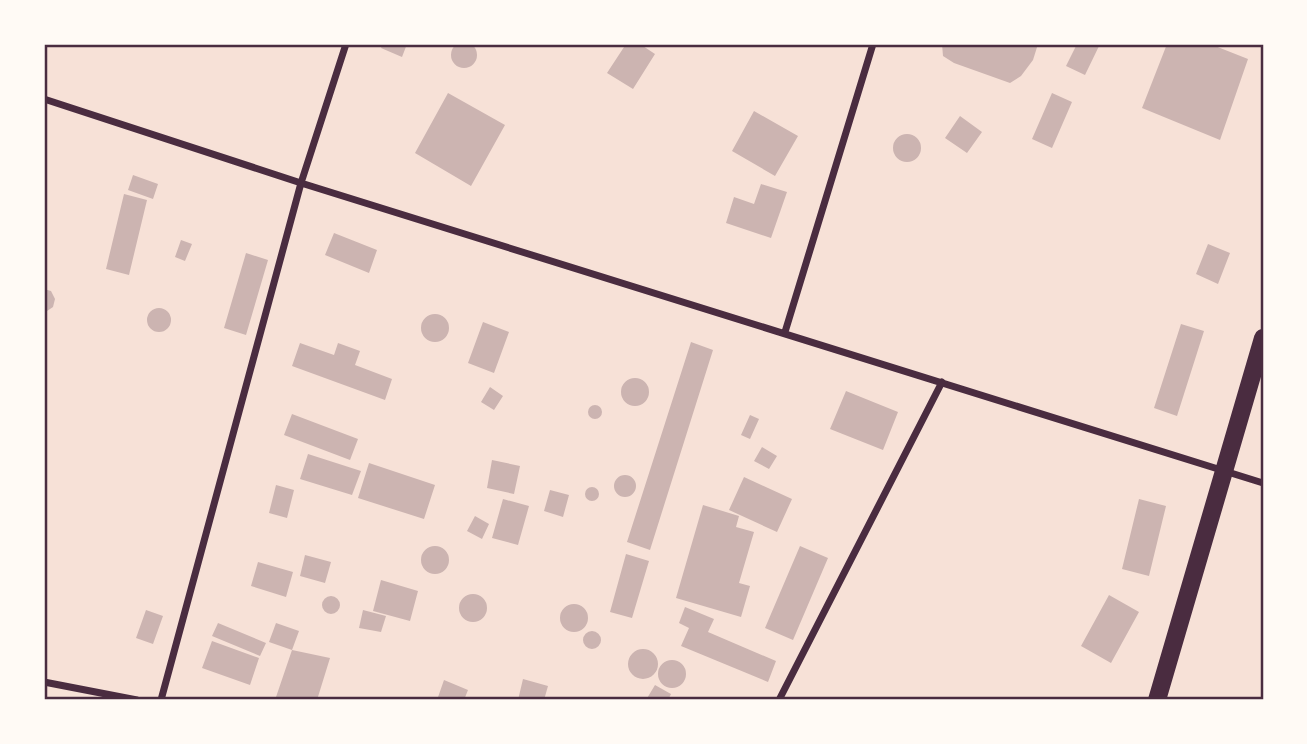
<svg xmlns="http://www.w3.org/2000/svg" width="1307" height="744" viewBox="0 0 1307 744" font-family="'Times New Roman',serif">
	<rect width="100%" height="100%" fill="#f7e1d7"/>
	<path fill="#ccb4b1" d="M451 55a13 13 0 1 1 26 0a13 13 0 1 1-26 0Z
		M383 44H407L402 57 381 48Z
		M626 44H640L655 54 633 89 607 73Z
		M942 44H1038L1033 60 1021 76 1010 83 954 63 943 56Z
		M1077 44H1100L1085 75 1066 66Z
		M1167 44H1210L1248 59 1220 140 1142 108Z
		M448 93 505 125 471 186 415 153Z
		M1052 93 1072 102 1052 148 1032 139Z
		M754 111 798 136 775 176 732 151Z
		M960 116 982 132 967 153 945 138Z
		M893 148a14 14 0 1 1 28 0a14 14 0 1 1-28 0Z
		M133 175 158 184 153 199 128 190Z
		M761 184 787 192 771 238 726 223 734 197 754 204Z
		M124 194 147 200 129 275 106 269Z
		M334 233 377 250 369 273 325 255Z
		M181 240 192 244 185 261 175 257Z
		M1208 244 1230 253 1218 284 1196 274Z
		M246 253 268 260 246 335 224 328Z
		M44 289 51 291 55 299 53 307 44 313Z
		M147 320a12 12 0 1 1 24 0a12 12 0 1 1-24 0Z
		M421 328a14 14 0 1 1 28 0a14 14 0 1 1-28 0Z
		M483 322 509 332 494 373 468 363Z
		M1181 324 1204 331 1177 416 1154 408Z
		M691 342 713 350 650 550 627 542Z
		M300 343 334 355 338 343 360 351 355 365 392 379 385 400 292 366Z
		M621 392a14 14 0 1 1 28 0a14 14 0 1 1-28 0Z
		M490 387 503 396 494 410 481 402Z
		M846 391 898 412 883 450 830 429Z
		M588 412a7 7 0 1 1 14 0a7 7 0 1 1-14 0Z
		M292 414 358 439 350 460 284 435Z
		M750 415 759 419 750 439 741 435Z
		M762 447 777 456 769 469 754 461Z
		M308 454 361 471 352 495 300 479Z
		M492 460 520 466 514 494 487 488Z
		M369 463 435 485 424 519 358 498Z
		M614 486a11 11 0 1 1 22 0a11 11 0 1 1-22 0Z
		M744 477 792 499 777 532 729 510Z
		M276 485 294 490 287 518 269 513Z
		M585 494a7 7 0 1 1 14 0a7 7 0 1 1-14 0Z
		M550 490 569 495 563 517 544 511Z
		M503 499 529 506 518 545 492 538Z
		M1139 499 1166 506 1149 576 1122 569Z
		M703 505 739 516 736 527 754 532 739 583 750 586 741 617 676 598Z
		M475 516 489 524 482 539 467 531Z
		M421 560a14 14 0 1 1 28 0a14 14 0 1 1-28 0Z
		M800 546 828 558 793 640 765 628Z
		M626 554 649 561 632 618 610 612Z
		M305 555 331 562 325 583 300 576Z
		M258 562 293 572 286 597 251 586Z
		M381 580 418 591 410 621 373 611Z
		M459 608a14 14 0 1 1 28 0a14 14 0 1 1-28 0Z
		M1109 595 1139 612 1111 663 1081 646Z
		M322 605a9 9 0 1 1 18 0a9 9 0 1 1-18 0Z
		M560 618a14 14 0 1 1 28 0a14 14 0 1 1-28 0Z
		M685 607 714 619 708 632 776 661 768 682 681 646 689 628 679 623Z
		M146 610 163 616 153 644 136 638Z
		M363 610 386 616 381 632 359 628Z
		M218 623 266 643 260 656 212 636Z
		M276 623 299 631 292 650 269 642Z
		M583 640a9 9 0 1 1 18 0a9 9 0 1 1-18 0Z
		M212 641 259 658 250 685 202 668Z
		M628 664a15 15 0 1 1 30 0a15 15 0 1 1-30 0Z
		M292 650 330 658 317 700H275Z
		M658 674a14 14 0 1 1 28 0a14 14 0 1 1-28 0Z
		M523 679 548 686 544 700H518Z
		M444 680 468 690 464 700H437Z
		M655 685 671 694 668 700H646Z"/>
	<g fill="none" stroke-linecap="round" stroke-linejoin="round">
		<path stroke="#4a2c40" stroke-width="7" d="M44 99 301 183 1263 483
			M785 332 873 44
			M44 682 137 700
			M161 700 301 183 346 44
			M779 700 942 382"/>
		<path stroke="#4a2c40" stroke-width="18" d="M1157 700 1263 338"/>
	</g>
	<rect width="1307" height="744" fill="none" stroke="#fffaf5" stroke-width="91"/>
	<rect x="46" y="46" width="1216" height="652" fill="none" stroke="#4a2c40" stroke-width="2.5"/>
</svg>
